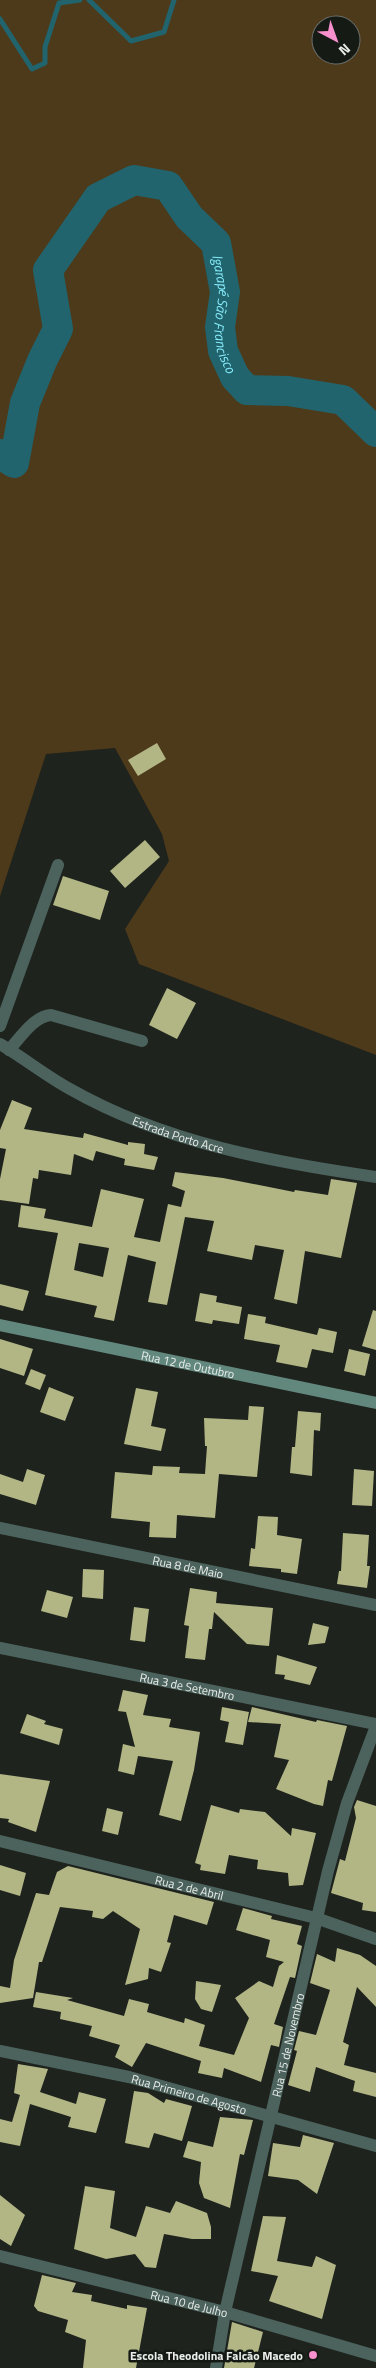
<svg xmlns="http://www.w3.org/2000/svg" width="376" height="2368" viewBox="0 0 376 2368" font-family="'Titillium Web',sans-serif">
	<rect width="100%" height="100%" fill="#1f231e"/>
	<path fill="#4d3a1a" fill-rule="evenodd" d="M0 0H376V1055L139 964 125 929 169 861 162 834 115 748 46 754 0 896ZM321 25H351V55H321Z"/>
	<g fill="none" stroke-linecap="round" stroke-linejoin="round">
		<path stroke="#21646d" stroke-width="5" d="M89 0 131 41 164 32 174 0
			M0 19 32 69 45 63V47L59 3 80 0"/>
		<path stroke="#21646d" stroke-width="30" id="s1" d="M0 454 14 463 25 403 42 361 58 329 48 270 98 198 134 180 168 186 189 217 216 243 225 292 220 327 223 351 235 377 247 390 288 391 343 400 376 432"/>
	</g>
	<path fill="#b2b685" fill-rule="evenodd" d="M157 743 166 759 138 776 128 760Z
		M145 840 160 857 125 888 110 871Z
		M63 876 109 891 100 920 53 905Z
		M167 988 196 1003 177 1039 149 1025Z
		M12 1100 32 1108 24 1129 83 1138 84 1133 128 1145V1142L145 1144 144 1154 158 1157 154 1170 124 1165 125 1159 96 1151 93 1161 74 1154 71 1175 39 1170 38 1179 33 1178 29 1204 0 1200V1179L6 1149 0 1148V1130Z
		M175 1172 223 1178 294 1192 295 1190 328 1195 331 1179 357 1183 341 1258 305 1251 297 1304 274 1299 284 1250 255 1245 252 1260 207 1251 214 1221 185 1217 167 1305 148 1302 156 1262 128 1255 114 1321 94 1317 97 1306 45 1295 58 1233 18 1227 21 1205 46 1209 44 1218 92 1227 101 1189 144 1199 134 1237 160 1242 168 1204 181 1207 185 1191 172 1186ZM79 1243 109 1248 103 1277 74 1270Z
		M0 1284 29 1291 23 1311 0 1305Z
		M200 1293 217 1296 216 1302 242 1307 239 1324 213 1320 212 1324 195 1321Z
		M373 1310 376 1311V1350L362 1346Z
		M248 1314 266 1317 265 1323 317 1335 319 1328 337 1332 333 1353 312 1349 307 1368 276 1362 280 1345 244 1339Z
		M0 1339 33 1349 24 1376 0 1368Z
		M349 1349 370 1354 365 1376 344 1371Z
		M31 1369 46 1375 40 1390 25 1384Z
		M49 1387 74 1397 65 1421 40 1412Z
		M136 1388 158 1392 151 1426 166 1429 161 1451 124 1444Z
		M249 1406 264 1407 257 1477 219 1474 215 1518 177 1515 176 1538 149 1537 150 1522 111 1518 115 1472 152 1475 153 1466 180 1467 179 1473 205 1474 207 1446H205L204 1418 248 1420Z
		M298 1411 321 1413 320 1431 314 1430 312 1476 290 1473 292 1447H295Z
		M27 1469 45 1475 36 1505 0 1494V1474L23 1482Z
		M354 1469 374 1471 372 1506 352 1505Z
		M258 1516 278 1517 277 1535 302 1539 297 1574 281 1572V1569L249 1566 251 1548 255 1549Z
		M343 1533 369 1535 367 1566H370L367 1588 337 1584 339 1571H341Z
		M83 1569 104 1570 103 1599 82 1597Z
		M190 1588 217 1592 216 1603 273 1608 269 1646 247 1644 214 1612 212 1629H209L205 1660 185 1658 189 1626 184 1625Z
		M47 1590 73 1597 67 1618 41 1611Z
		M134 1607 149 1609 145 1642 130 1640Z
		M313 1623 329 1627 325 1643 308 1645Z
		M277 1655 317 1667 310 1685 284 1679 285 1675 275 1674Z
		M123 1690 148 1695 143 1715 171 1719 169 1727 200 1732 194 1770 181 1821 159 1815 173 1761 138 1756 134 1775 118 1771 123 1744 135 1747 126 1712 118 1711Z
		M222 1707 249 1712 243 1745 225 1742 229 1722 220 1720Z
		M252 1707 316 1722 317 1720 347 1726 332 1781 328 1780 323 1806 314 1804 276 1789 289 1760 274 1757 281 1724 248 1722Z
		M27 1714 46 1721 44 1724 63 1729 59 1745 20 1733Z
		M0 1774 50 1781 36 1832 8 1822 9 1819 0 1818Z
		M357 1800 376 1806V1912L362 1910 363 1903 331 1893 340 1859 345 1861 356 1818 354 1807Z
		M211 1805 239 1813 240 1809 265 1812 291 1836 292 1828 316 1833 303 1885 289 1886 288 1873 257 1869 258 1860 229 1855 225 1874 200 1870 201 1865 195 1863Z
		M107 1808 123 1812 118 1835 102 1831Z
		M0 1865 26 1873 20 1896 0 1890Z
		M68 1866 214 1902 207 1925 174 1915 167 1942 171 1943 161 1972 149 1968 148 1979 125 1985 140 1929 113 1911 103 1919 92 1917 93 1911 60 1907 42 1962H39L33 1998 0 2003V1986L10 1988 14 1960 36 1893 49 1895 57 1872Z
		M243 1908 272 1916 271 1919 302 1926 297 1944 302 1946 295 1978 290 1977 274 2024 283 2027 279 2047 271 2045 261 2082 224 2068 222 2078 198 2073 201 2061 146 2043 132 2067 115 2057 120 2045 89 2036 92 2026 60 2019 61 2012 33 2007 36 1992 73 1998 67 2000 124 2016 129 1999 149 2004 147 2012 184 2023 185 2018 205 2025 199 2046 234 2055 249 2018 235 1998 259 1981 273 1987 279 1966 284 1962 266 1957 270 1940 236 1930Z
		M337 1948 360 1955 376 1966V2007L357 1987 343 2042 349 2045 344 2065 376 2073V2097L353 2091 355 2081 316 2067 310 2092 288 2085 297 2051 294 2050 299 2031 316 2035 330 1990 310 1983 317 1954 335 1962Z
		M196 1981 221 1985 212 2012 201 2009 195 1999Z
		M18 2064 48 2069 40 2092 76 2104 79 2092 106 2099 96 2133 68 2127 71 2117 30 2104 20 2146 0 2142V2119L12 2122 20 2095 14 2093Z
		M134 2091 148 2093 164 2103 166 2099 192 2106 182 2141 154 2133 149 2148 125 2143Z
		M220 2117 253 2120 244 2155 240 2154 230 2208 204 2198 199 2183 201 2162 183 2157 188 2141 213 2147Z
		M303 2135 334 2143 317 2194 298 2180 268 2176 273 2143 300 2147Z
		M85 2186 115 2191 110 2228 136 2237 146 2206 170 2213 176 2201 207 2213 211 2227V2239H192L164 2234 156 2268 145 2267 135 2254 106 2259 74 2249Z
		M0 2195 25 2215 11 2246 0 2239Z
		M263 2216 286 2217 277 2261 312 2267 316 2256 336 2265 322 2319 269 2301 278 2276 251 2271Z
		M42 2275 76 2283 72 2292 92 2295 91 2301 127 2309V2305L147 2308 136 2368H83L86 2340 65 2332 68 2320 38 2311 34 2306Z
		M232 2322 263 2332 254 2368H224Z"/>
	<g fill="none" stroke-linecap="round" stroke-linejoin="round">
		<g stroke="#4c635d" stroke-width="12">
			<path d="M0 1026 58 865"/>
			<path id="s2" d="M0 1044C24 1058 46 1076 70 1089 163 1142 271 1162 376 1177"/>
			<path d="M9 1050C20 1038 34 1016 51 1015L142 1041"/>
			<path id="s3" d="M0 1528 376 1605"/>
			<path id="s4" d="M0 1648 376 1724"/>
			<path id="s5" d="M0 1841 316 1918 376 1939"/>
			<path id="s6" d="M0 2051 129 2077 376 2146"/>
			<path id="s7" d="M0 2256 225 2312 376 2356"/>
			<path id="s8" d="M216 2368 225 2312 328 1871 347 1803 376 1726"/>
		</g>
		<path stroke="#62887e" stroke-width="12" id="s9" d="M0 1325 376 1403"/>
	</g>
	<circle fill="#f790cd" stroke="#151a15" stroke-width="2" cx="313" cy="2355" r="5"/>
	<g text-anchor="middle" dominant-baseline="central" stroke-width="5" stroke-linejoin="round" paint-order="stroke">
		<g font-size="12" fill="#eaedea" stroke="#151a15">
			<text stroke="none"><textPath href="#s2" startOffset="201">Estrada Porto Acre</textPath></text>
			<text stroke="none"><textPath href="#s9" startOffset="192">Rua 12 de Outubro</textPath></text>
			<text stroke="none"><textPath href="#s3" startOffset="192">Rua 8 de Maio</textPath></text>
			<text stroke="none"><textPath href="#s4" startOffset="191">Rua 3 de Setembro</textPath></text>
			<text stroke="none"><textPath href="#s5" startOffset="195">Rua 2 de Abril</textPath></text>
			<text stroke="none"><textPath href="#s8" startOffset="331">Rua 15 de Novembro</textPath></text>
			<text stroke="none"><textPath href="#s6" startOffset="194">Rua Primeiro de Agosto</textPath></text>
			<text stroke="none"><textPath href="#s7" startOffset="195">Rua 10 de Julho</textPath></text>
		</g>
		<g font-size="12" font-weight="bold" fill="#eaedea" stroke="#151a15" text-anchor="end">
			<text x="303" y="2355">Escola Theodolina Falcão Macedo</text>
		</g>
		<g font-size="14" font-style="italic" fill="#85ebfa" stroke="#151a15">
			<text stroke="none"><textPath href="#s1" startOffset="528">Igarapé São Francisco</textPath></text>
		</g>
	</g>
	<g transform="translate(336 40) rotate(139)"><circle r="24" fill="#151a15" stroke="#6a6e6a"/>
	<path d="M0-4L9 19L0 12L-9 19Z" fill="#f790cd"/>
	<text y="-8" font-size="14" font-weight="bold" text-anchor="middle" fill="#eaedea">N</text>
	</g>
</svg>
